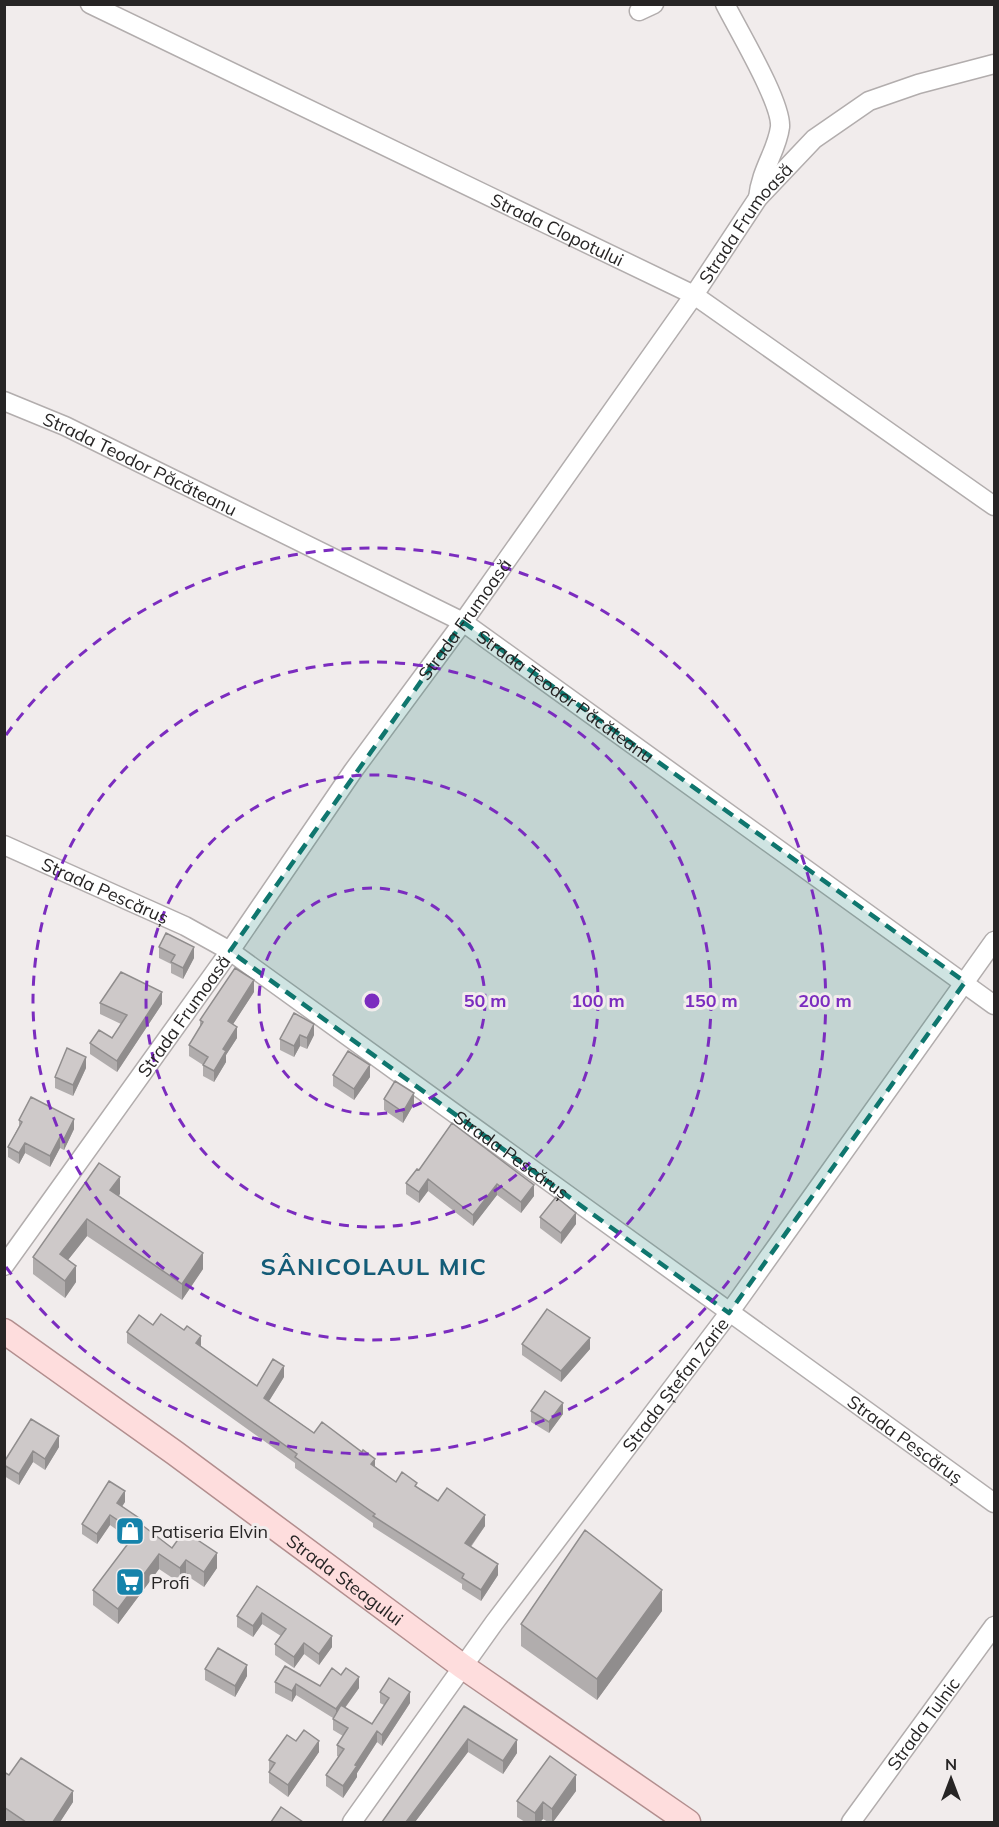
<svg xmlns="http://www.w3.org/2000/svg" width="999" height="1827" viewBox="0 0 999 1827" font-family="Mulish,sans-serif">
	<rect width="100%" height="100%" fill="#f1ecec"/>
	<g fill="none" stroke-linecap="round" stroke-linejoin="round">
		<g stroke="#b2adad" stroke-width="21">
			<g id="minor">
				<path id="s1" d="M90 4 694 295 994 506"/>
				<path d="M725 4C738 30 782 103 780 127 777 151 761 169 758 198"/>
				<path d="M639 11 654 4"/>
				<path id="s2" d="M4 401 65 426 463 622 994 1005"/>
				<path id="s3" d="M4 845 185 926 230 951 994 1503"/>
				<path id="s4" d="M4 1266 230 951 353 771 463 622 694 295 758 198 814 139 869 101 918 84 994 64"/>
				<path id="s5" d="M352 1822 494 1623 729 1313 994 941"/>
				<path id="s6" d="M851 1822 994 1626"/>
			</g>
		</g>
		<g stroke="#b28e8e" stroke-width="27">
			<g id="major">
				<path id="s7" d="M4 1331 175 1453 462 1666 688 1822"/>
			</g>
		</g>
		<use href="#minor" stroke="#fff" stroke-width="18"/>
		<use href="#major" stroke="#fedddd" stroke-width="24"/>
	</g>
	<path fill="#b1adad" d="M159 947 194 958 183 979 171 973V964L159 958Z
		M254 992 233 1024 237 1038 226 1055V1062L214 1082 203 1076V1065L189 1056V1045L200 1027V1020Z
		M100 1003 162 1004 117 1072 90 1054V1043L112 1038 121 1024 100 1014Z
		M314 1024V1035L307 1049 300 1046 294 1057 280 1050V1039Z
		M86 1068 73 1096 55 1088V1077Z
		M333 1075 370 1077 354 1100 333 1086Z
		M384 1099 414 1104 403 1123 384 1110Z
		M19 1120 74 1129 64 1150 60 1148 50 1167 25 1153 19 1164 8 1157V1147L19 1126Z
		M452 1123 534 1196 521 1213 497 1195 473 1226 428 1191 419 1203 406 1194V1183L419 1170Z
		M120 1194 119 1196 203 1269 182 1300 87 1236 68 1260 76 1282 65 1298 33 1274V1257Z
		M540 1217 576 1224 561 1244 540 1228Z
		M153 1325 184 1330 201 1347 257 1386 284 1377 269 1401 314 1433 375 1467 396 1482 417 1487 438 1501 485 1526 471 1547 498 1575 481 1601 462 1589V1584L373 1527V1523L295 1468V1463L127 1343V1332Z
		M522 1344 590 1349 561 1382 522 1355Z
		M531 1411 563 1414 549 1433 531 1422Z
		M59 1436V1447L45 1470 33 1462 19 1485 4 1476V1462Z
		M125 1502 122 1506 139 1528 172 1548 217 1568 204 1587 186 1575 180 1583 159 1569 118 1624 93 1605V1590L131 1540 110 1525 97 1544 82 1534V1524Z
		M257 1586 332 1647 319 1665 304 1654 294 1668 275 1655V1644L281 1636 262 1624 253 1637 237 1627V1616Z
		M662 1611 597 1700 521 1646V1624Z
		M205 1669 247 1676 235 1697 205 1680Z
		M275 1682 359 1688 345 1708 372 1724 384 1705 380 1703V1692L410 1703 382 1746 377 1742 357 1773V1777L343 1798 326 1786V1775L339 1757 337 1756V1745L343 1736 333 1730V1718L296 1695 292 1702 275 1693Z
		M464 1706 517 1753 503 1774 468 1752 415 1822H382Z
		M296 1741 319 1752 288 1797 269 1783V1760Z
		M4 1772 9 1775 73 1802 60 1822H10L4 1819Z
		M576 1791 553 1822H548L543 1819 540 1822H525L517 1817V1801Z"/>
	<path fill="#908d8d" d="M194 947V958L183 979V968Z
		M254 980V992L228 1032V1021Z
		M162 992V1004L117 1072V1061Z
		M314 1024V1035L307 1049V1038Z
		M237 1027V1038L226 1055V1062L214 1082V1071L223 1049Z
		M300 1035V1046L294 1057V1046Z
		M86 1057V1068L73 1096V1085Z
		M370 1065V1077L354 1100V1089Z
		M414 1093V1104L403 1123V1112Z
		M74 1119V1129L64 1150V1139Z
		M60 1137V1148L50 1167V1156Z
		M25 1143V1153L19 1164V1153Z
		M120 1177V1194L110 1206V1190Z
		M428 1179V1191L419 1203V1192Z
		M497 1184V1195L473 1226V1215Z
		M534 1185V1196L521 1213V1202Z
		M576 1213V1224L561 1244V1233Z
		M87 1219V1236L60 1270V1254Z
		M203 1253V1269L182 1300V1284Z
		M76 1266V1282L65 1298V1281Z
		M201 1336V1347L196 1343Z
		M590 1338V1349L561 1382V1371Z
		M284 1366V1377L264 1409V1398Z
		M563 1403V1414L549 1433V1422Z
		M59 1436V1447L45 1470V1459Z
		M33 1451V1462L19 1485V1474Z
		M375 1459V1470L371 1464Z
		M125 1491V1502L117 1514V1503Z
		M110 1515V1525L97 1544V1534Z
		M485 1515V1526L465 1554V1543Z
		M139 1518V1528L131 1540V1529Z
		M217 1553V1568L204 1587V1572Z
		M159 1554V1569L118 1624V1609Z
		M186 1560V1575L180 1583V1568Z
		M498 1564V1575L481 1601V1590Z
		M662 1590V1611L597 1700V1679Z
		M262 1613V1624L253 1637V1626Z
		M332 1636V1647L319 1665V1654Z
		M304 1643V1654L294 1668V1657Z
		M247 1665V1676L235 1697V1686Z
		M359 1677V1688L336 1720V1709Z
		M296 1684V1695L292 1702V1691Z
		M410 1692V1703L382 1746V1735Z
		M377 1731V1742L357 1773V1777L343 1798V1786L355 1765Z
		M468 1739V1752L415 1822H406Z
		M517 1740V1753L503 1774V1761Z
		M319 1741V1752L288 1797V1785Z
		M576 1775V1791L553 1822H552V1809Z
		M73 1791V1802L60 1822H53Z
		M543 1802V1819L540 1822H535V1813Z"/>
	<path fill="#cec9c9" stroke="#908d8d" stroke-width="1.5" d="M166 933 194 947 183 968 171 962 175 955 159 947Z
		M235 968 254 980 228 1021 237 1027 223 1049 226 1051 214 1071 203 1065 208 1057 189 1045 203 1022 200 1020Z
		M121 972 162 992 117 1061 90 1043 99 1030 112 1038 127 1015 100 1003Z
		M294 1013 314 1024 307 1038 300 1035 294 1046 280 1039Z
		M67 1048 86 1057 73 1085 55 1077Z
		M348 1051 370 1065 354 1089 333 1075Z
		M395 1081 414 1093 403 1112 384 1099Z
		M31 1097 74 1119 64 1139 60 1137 50 1156 25 1143 19 1153 8 1147 22 1122 19 1120Z
		M452 1123 534 1185 521 1202 497 1184 473 1215 428 1179 419 1192 406 1183 417 1169 419 1170Z
		M99 1163 120 1177 110 1190 203 1253 182 1284 87 1219 60 1254 76 1266 65 1281 33 1257Z
		M556 1197 576 1213 561 1233 540 1217Z
		M547 1309 590 1338 561 1371 522 1344Z
		M161 1314 184 1330 187 1326 201 1336 196 1343 257 1386 273 1359 284 1366 264 1398 314 1433 322 1422 362 1452 363 1450 375 1459 371 1464 396 1482 402 1472 417 1483 415 1486 438 1501 447 1488 485 1515 465 1543 498 1564 481 1590 462 1578 464 1574 373 1516 375 1514 295 1457 297 1454 127 1332 139 1315 153 1325Z
		M545 1391 563 1403 549 1422 531 1411Z
		M31 1419 59 1436 45 1459 33 1451 19 1474 4 1465V1462Z
		M109 1481 125 1491 117 1503 139 1518 131 1529 110 1515 97 1534 82 1524Z
		M142 1525 172 1548 184 1531 217 1553 204 1572 186 1560 180 1568 159 1554 118 1609 93 1590Z
		M585 1530 662 1590 597 1679 521 1624Z
		M257 1586 332 1636 319 1654 304 1643 294 1657 275 1644 286 1629 262 1613 253 1626 237 1616Z
		M218 1648 247 1665 235 1686 205 1669Z
		M285 1666 320 1686 332 1668 341 1675 346 1668 359 1677 336 1709 296 1684 292 1691 275 1682Z
		M389 1678 410 1692 382 1735 377 1731 355 1765 357 1766 343 1786 326 1775 344 1749 337 1745 348 1728 333 1719 341 1705 372 1724 389 1698 380 1692Z
		M464 1706 517 1740 503 1761 468 1739 406 1822H382Z
		M304 1730 319 1741 288 1785 269 1772 275 1763 269 1760 287 1735 296 1741Z
		M550 1756 576 1775 552 1809 543 1802 535 1813 517 1801Z
		M21 1758 73 1791 53 1822H26L4 1807V1772L9 1775Z
		M281 1807 303 1822H271Z"/>
	<path fill="#0f766e" fill-opacity="0.2" stroke="#0f766e" stroke-width="4.5" stroke-dasharray="12 8" stroke-linejoin="round" d="M463 622 965 982 729 1313 230 951Z"/>
	<g fill="none" stroke="#7b2cbf" stroke-width="3" stroke-dasharray="10 8">
		<circle cx="372" cy="1001" r="113"/>
		<circle cx="372" cy="1001" r="226"/>
		<circle cx="372" cy="1001" r="339"/>
		<path d="M6 735A453 453 0 1 1 6 1267"/>
	</g>
	<defs>
		<g id="shop-square" transform="scale(1.5)"><rect x="-9" y="-9" width="18" height="18" rx="4" fill="#1583ab" stroke="#f1ecec"/><path d="M-5-2.5h2.3a2.7 3.5 0 0 1 5.4 0H5L5.5 6h-11ZM-1.5-2.5h3a1.5 2.3 0 0 0-3 0Z" fill="#fff"/></g>
		<g id="supermarket-square" transform="scale(1.5)"><rect x="-9" y="-9" width="18" height="18" rx="4" fill="#1583ab" stroke="#f1ecec"/><path d="M-6-5.5h2.5l.6 2H6L4.5 2H-2.5L-4.4-4H-6ZM-1.5 3.2a1.3 1.3 0 1 0 .1 0ZM3 3.2a1.3 1.3 0 1 0 .1 0Z" fill="#fff"/></g>
	</defs>
	<g fill-rule="evenodd">
		<use href="#shop-square" x="130" y="1531"/>
		<use href="#supermarket-square" x="130" y="1582"/>
	</g>
	<g text-anchor="middle" dominant-baseline="central" stroke-width="6" stroke-linejoin="round" paint-order="stroke">
		<g font-size="18" fill="#272525" stroke="#f1ecec">
			<text stroke="none"><textPath href="#s4" startOffset="1280">Strada Frumoasă</textPath></text>
			<text stroke="none"><textPath href="#s1" startOffset="519">Strada Clopotului</textPath></text>
			<text stroke="none"><textPath href="#s2" startOffset="150">Strada Teodor Păcăteanu</textPath></text>
			<text stroke="none"><textPath href="#s4" startOffset="794">Strada Frumoasă</textPath></text>
			<text stroke="none"><textPath href="#s2" startOffset="636">Strada Teodor Păcăteanu</textPath></text>
			<text stroke="none"><textPath href="#s3" startOffset="111">Strada Pescăruș</textPath></text>
			<text stroke="none"><textPath href="#s4" startOffset="308">Strada Frumoasă</textPath></text>
			<text stroke="none"><textPath href="#s3" startOffset="597">Strada Pescăruș</textPath></text>
			<text stroke="none"><textPath href="#s5" startOffset="544">Strada Ștefan Zarie</textPath></text>
			<text stroke="none"><textPath href="#s3" startOffset="1083">Strada Pescăruș</textPath></text>
			<text stroke="none"><textPath href="#s7" startOffset="422">Strada Steagului</textPath></text>
			<text stroke="none"><textPath href="#s6" startOffset="122">Strada Tulnic</textPath></text>
		</g>
		<g font-size="18" fill="#272525" stroke="#f1ecec" text-anchor="start">
			<text x="151" y="1531">Patiseria Elvin</text>
			<text x="151" y="1582">Profi</text>
		</g>
		<g font-size="24" font-weight="bold" letter-spacing="1.5" fill="#145c77" stroke="#f1ecec">
			<text x="374" y="1266">SÂNICOLAUL MIC</text>
		</g>
	</g>
	<circle cx="372" cy="1001" r="9" fill="#7b2cbf" stroke="#f1ecec" stroke-width="3"/>
	<g font-size="18" text-anchor="middle" font-weight="bold" fill="#7b2cbf" stroke="#f1ecec" stroke-width="6" stroke-linejoin="round" paint-order="stroke">
		<text x="485" y="1007">50 m</text>
		<text x="598" y="1007">100 m</text>
		<text x="711" y="1007">150 m</text>
		<text x="825" y="1007">200 m</text>
	</g>
	<rect width="999" height="1827" fill="none" stroke="#272525" stroke-width="12"/>
	<g transform="translate(951 1779)" stroke="#f1ecec" stroke-width="4.5" paint-order="stroke">
	<path d="M0-4.5L10 22L0 15L-10 22Z" fill="#272525"/>
	<text y="-9" font-size="16" font-weight="bold" text-anchor="middle" fill="#272525">N</text>
	</g>
</svg>
